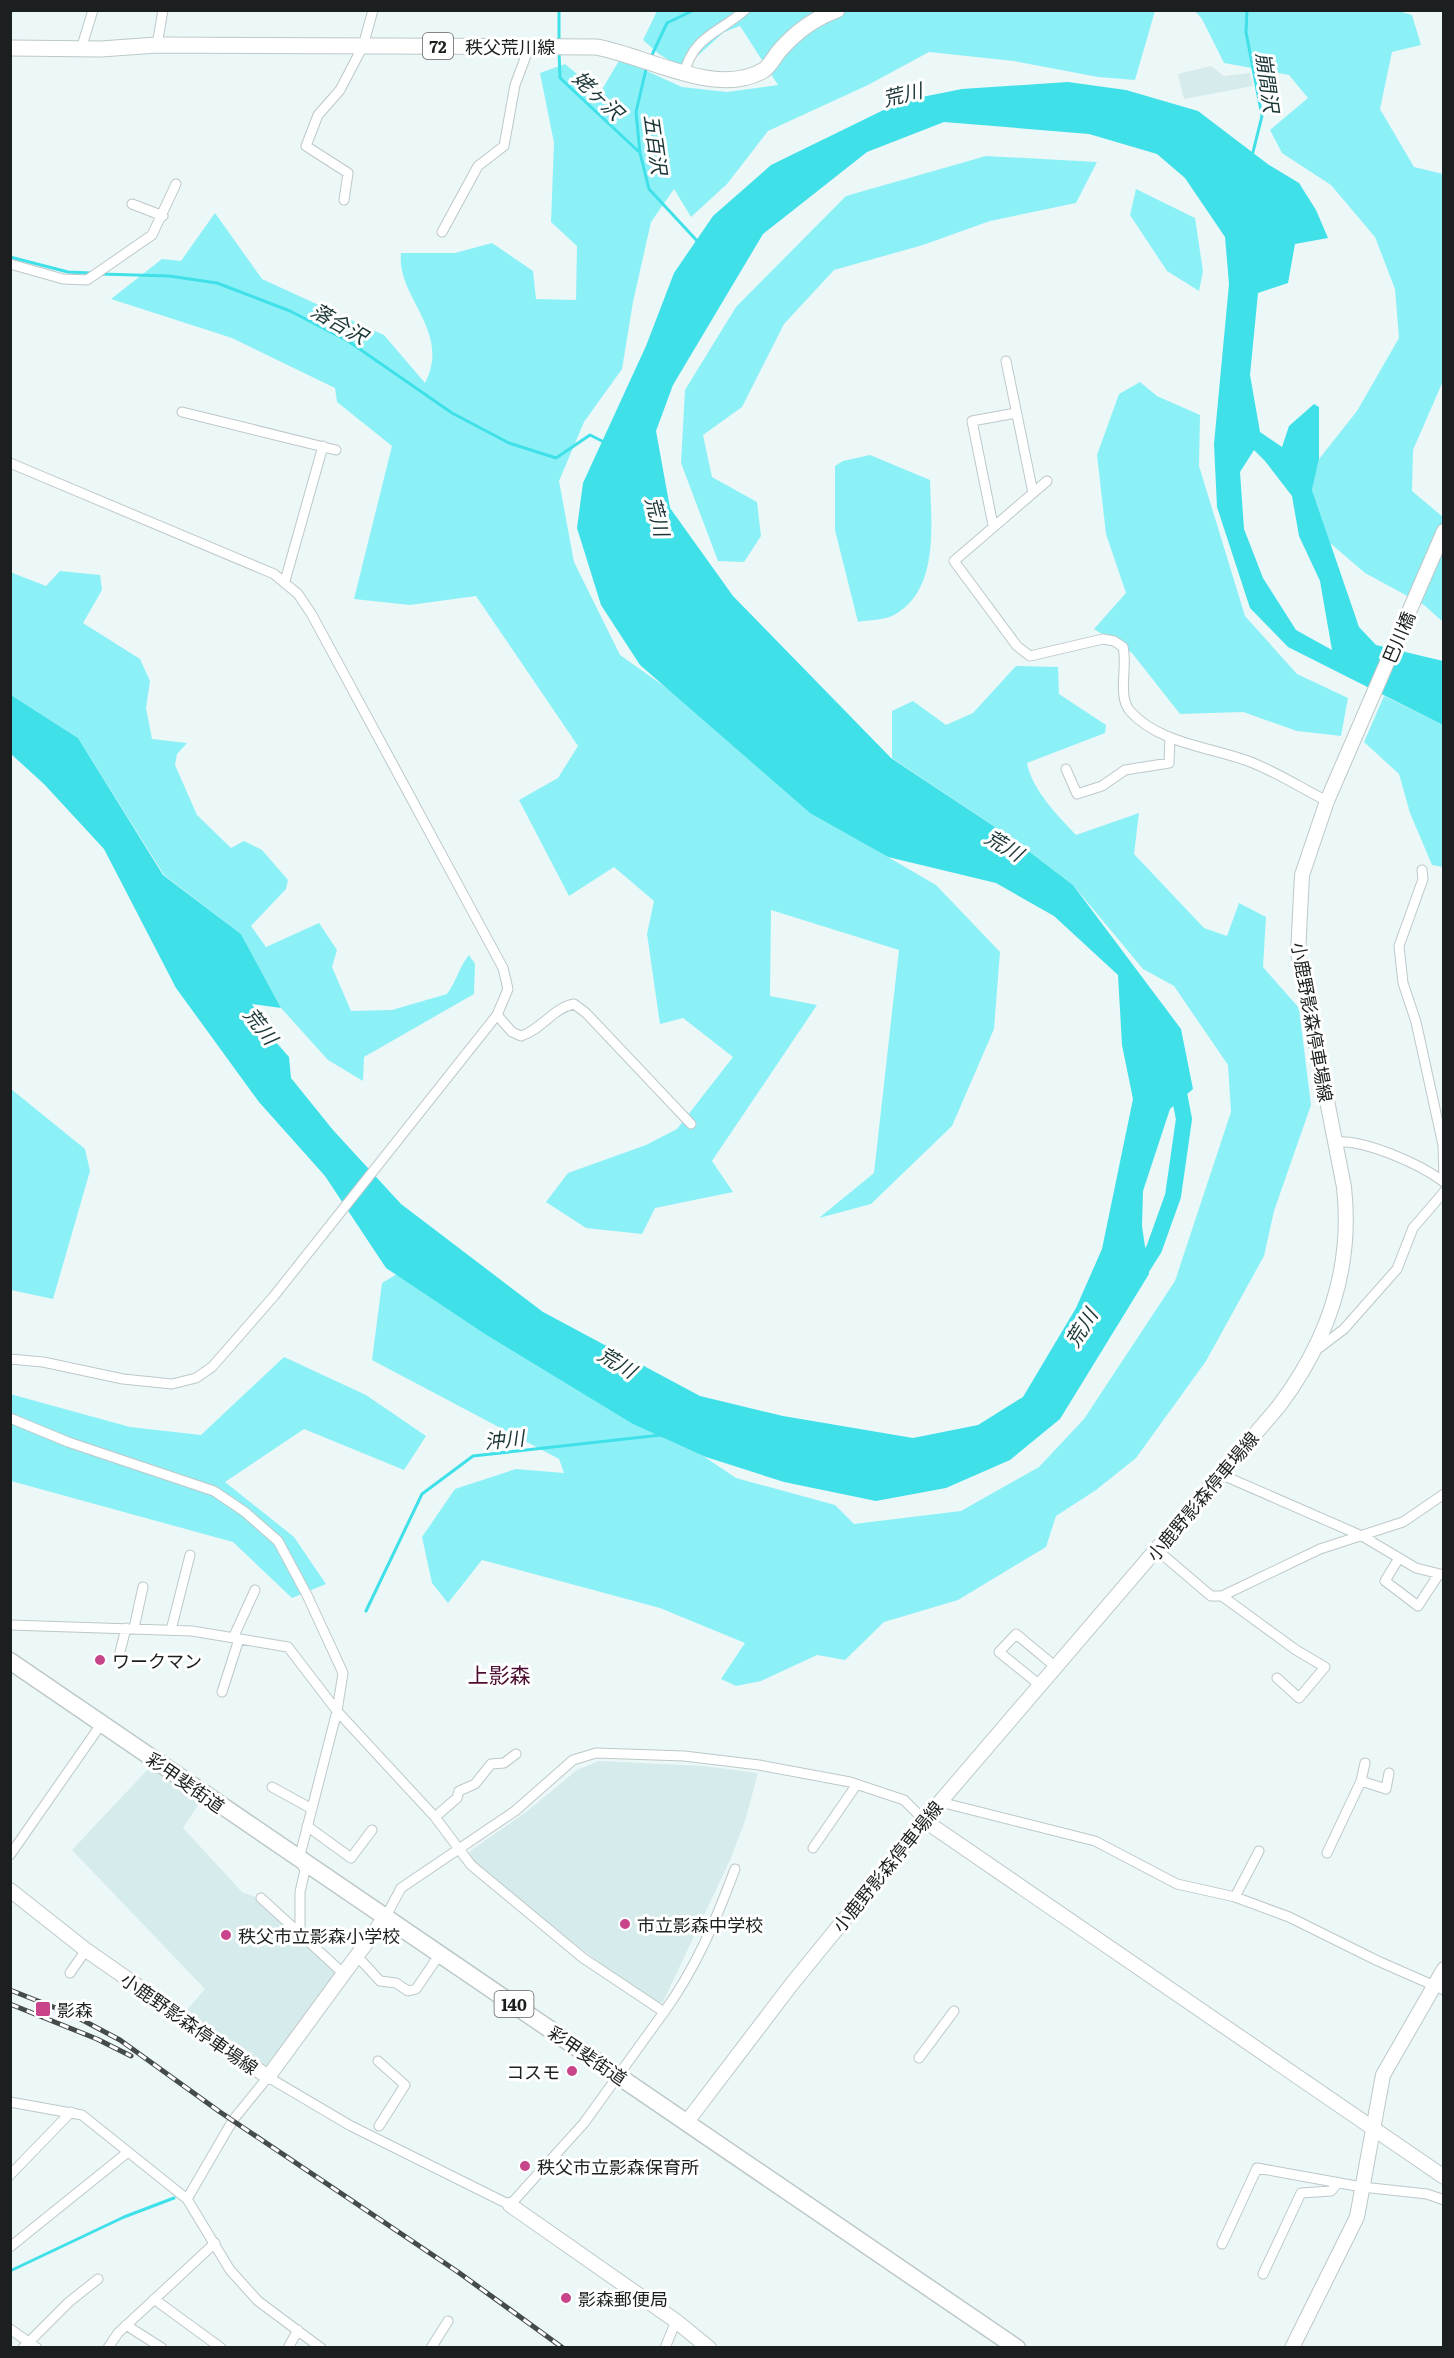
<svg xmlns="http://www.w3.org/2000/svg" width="1454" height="2358" viewBox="0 0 1454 2358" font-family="Literata,'Noto Sans JP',serif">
	<rect width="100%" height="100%" fill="#ecf7f8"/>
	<path fill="#d6ebeb" d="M1211 66 1224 76 1250 73 1253 86 1184 99 1178 74Z
		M599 1761 704 1766 758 1773 745 1821 730 1860 663 2002 659 2003 618 1977 480 1871 469 1856 470 1851 525 1813 577 1770Z
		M150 1767 200 1802 183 1828 242 1892 261 1899 338 1971 272 2064 261 2067 187 2010 205 1989 72 1850Z"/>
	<path fill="#8cf1f7" d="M1395 10 1412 15 1421 45 1392 52 1380 109 1414 167 1443 174V381L1413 450 1412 491 1443 517V622L1424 605 1365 573 1330 543 1312 490 1319 459 1357 411 1399 338 1395 289 1375 237 1331 185 1282 153 1270 130 1308 98 1289 75 1224 63 1202 19 1195 11Z
		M657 11H1155L1135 80 1098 77 1014 61 929 52 868 85 768 131 727 184 691 217 674 189 651 222 633 302 622 369 584 422 559 481 574 562 620 655 668 689 807 810 936 885 1000 952 994 1029 952 1126 871 1204 819 1218 874 1173 899 950 771 910 770 996 817 1005 712 1161 733 1192 655 1208 642 1234 586 1228 546 1202 568 1173 646 1145 677 1129 733 1057 683 1018 660 1024 647 934 654 901 614 867 569 896 519 800 558 778 578 746 476 596 410 605 354 599 392 446 337 402 335 388 232 338 111 299 162 259 181 261 215 213 262 279 384 335 425 383C452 331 396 297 401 253H455L492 243 533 271 536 299 576 300 577 246 551 222 554 143 540 73 565 64 600 93 620 59 682 87 727 92 778 85 740 26 724 32 683 69 659 54 643 40Z
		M986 156 1097 162 1076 203 990 221 923 245 834 270 784 324 742 407 703 435 712 477 757 502 761 536 744 562 718 561 681 463 685 390 736 307 846 196Z
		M1136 189 1195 218 1203 271 1199 291 1167 271 1130 215Z
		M1140 382 1157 396 1200 415 1199 466 1245 616 1297 674 1348 698 1341 736 1297 731 1243 712 1180 714 1132 653 1094 629 1126 593 1106 534 1097 455 1119 394Z
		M870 455 930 480C931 523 940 590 894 615 884 620 868 620 858 622L835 530V466L843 461Z
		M60 571 100 575 102 590 83 623 140 659 150 681 146 708 152 739 187 743 177 754 175 765 197 815 231 848 244 841 262 850 288 880 286 889 251 926 266 947 319 923 337 950 332 967 351 1011 392 1010 447 994C457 980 459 967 469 955L475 964 474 994 364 1057 363 1081 328 1060 281 1008 241 934 164 875 78 738 11 695 10 572 46 586Z
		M1016 666 1058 667 1059 694 1106 725 1105 733 1027 763C1032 790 1058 816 1076 835L1139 813 1134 854 1204 928 1227 936 1239 903 1266 917 1263 967 1299 1008 1311 1105 1274 1211 1264 1256 1206 1361 1136 1458 1096 1490 1056 1516 1046 1547 958 1600 884 1622 845 1660 817 1655 761 1681 736 1686 721 1679 745 1643 660 1608 482 1560 448 1603 432 1583 422 1537 455 1489 516 1469 564 1473 559 1459 372 1360 382 1283 407 1268 581 1374 736 1478 835 1505 854 1524 961 1511 1039 1467 1084 1419 1175 1281 1231 1112 1228 1065 1174 986 1143 969 1073 885 1010 837 892 758V711L913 701 946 725 973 713Z
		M1384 696 1443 725V867L1432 865 1410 813 1399 774 1364 742Z
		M11 1089 85 1149 90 1171 53 1299 11 1290Z
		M284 1357 366 1395 426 1436 404 1470 304 1429 225 1482 294 1537 326 1584 292 1598 233 1542 11 1481 10 1394 130 1427 201 1435Z"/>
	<path fill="#40e0e9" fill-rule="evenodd" d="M1068 82 1126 90 1198 111 1269 165 1299 183 1316 210 1328 238 1295 244 1288 283 1258 293 1250 375 1260 432 1282 447 1289 426 1314 404 1319 407V459L1312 490 1359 627 1376 645 1443 661V725L1288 647 1250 608 1217 507 1214 444 1229 284 1225 237 1185 178 1157 154 1089 134 944 122 867 152 763 234 673 385 656 431 670 508 733 596 891 758 1010 837 1073 885 1181 1029 1193 1089 1170 1109 1143 1191 1142 1226 1149 1274 1060 1419 1010 1460 946 1488 876 1501 784 1482 706 1457 633 1424 485 1334 386 1268 325 1176 259 1102 176 988 104 849 44 784 11 754V695L78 738 163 875 241 934 281 1008 252 1004 268 1033 289 1057 291 1078 333 1130 401 1204 543 1312 700 1396 783 1416 913 1438 978 1425 1023 1397 1076 1308 1102 1249 1133 1099 1122 1045 1118 975 1054 916 996 883 888 857 810 813 640 665 601 605 577 528 583 483 646 346 674 273 713 216 771 165 902 101 962 89ZM1254 450 1265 461 1292 496 1299 536 1320 581 1332 650 1296 630 1263 578 1244 529 1240 472Z"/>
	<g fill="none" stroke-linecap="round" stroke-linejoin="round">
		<path stroke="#40e0e9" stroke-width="3" d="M559 10V42
			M1247 10 1246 32 1262 116 1252 156
			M10 14 12 10
			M559 51 560 78 638 151
			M651 57 667 23 694 10
			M647 65 636 112 640 153 649 189 699 243
			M10 257 68 272 91 273
			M100 274 169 276 217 283 290 311 348 341 452 413 509 443 556 458 590 435 604 442
			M366 1611 422 1494 473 1456 661 1435
			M10 2271 124 2217 174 2198"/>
		<path stroke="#40e0e9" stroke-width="16" d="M1135 1279 1154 1249 1173 1196 1184 1119 1176 1078"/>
		<g stroke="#bdc8c9" stroke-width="11">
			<path id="street" d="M157 45 163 10
				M81 49 93 10
				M684 74C693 36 719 33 745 10
				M344 200 348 173 306 146 318 115 340 90 363 46 373 10
				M132 204 163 216
				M442 232 478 166 504 146 515 85 530 45
				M10 264 63 279 87 280 152 235 176 184
				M1006 361 1033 493
				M182 412 336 450
				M10 463 274 574 298 594 312 615 503 968 508 989 497 1015 274 1296 212 1367 196 1378 172 1384 123 1379 43 1362 10 1359
				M1047 481 954 561 1017 646 1030 656 1103 639 1114 641 1123 647C1128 666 1117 696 1130 711 1158 743 1210 747 1248 761 1275 771 1301 788 1327 801
				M993 525 972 421 1016 413
				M285 581 323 446
				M1066 769 1077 794 1102 786 1125 770 1169 763 1170 737
				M1422 870 1423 879 1399 946 1403 983 1416 1022 1443 1145 1444 1178
				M497 1015 512 1032 521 1036C541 1030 553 1008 574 1004L586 1013 691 1124
				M1335 1142C1364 1139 1420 1164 1444 1182
				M1315 1351 1344 1329 1397 1269 1413 1228 1444 1192
				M10 1418 68 1442 214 1491 245 1512 278 1541 307 1595 343 1673 337 1711 299 1859 305 1870 300 1892V1934
				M1220 1474 1362 1536 1416 1568 1444 1575
				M1157 1550 1211 1596H1222L1320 1549 1403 1522 1444 1494
				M1399 1558 1385 1581 1418 1606 1439 1574
				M1222 1596 1296 1650 1325 1667 1299 1698 1277 1678
				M10 1625 192 1631 288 1647 337 1711 435 1817 471 1865 583 1958 664 2012 584 2123 510 2205 351 2126 268 2077 233 2120 187 2199
				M134 1628 143 1587
				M171 1630 190 1555
				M233 1638 255 1590
				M120 1652 126 1628
				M1041 1686 999 1652 1016 1634 1057 1668
				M222 1692 239 1639
				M1361 1781 1386 1789 1389 1773
				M272 1787 312 1809
				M940 1802 1095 1841 1177 1884 1235 1897 1289 1917 1378 1961 1444 1990
				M435 1817 457 1798 459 1791 475 1784 491 1764 504 1763 516 1754
				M307 1826 351 1858 372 1830
				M813 1848 857 1784
				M1327 1853 1361 1781 1365 1763
				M10 1855 102 1723
				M1235 1897 1259 1851
				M261 1898 344 1974
				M386 1916 401 1888 515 1811 573 1760 596 1753 684 1756 759 1765 850 1782 904 1800 925 1821
				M357 1956 380 1981 396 1983 408 1991 416 1989 440 1954
				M70 1973 86 1950
				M664 2012C696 1968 716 1920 735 1869
				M919 2058 954 2011
				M378 2061 405 2085 379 2126
				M10 2102 82 2115 187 2199 230 2270 258 2301 321 2348
				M10 2175 71 2112
				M1222 2244 1257 2168 1362 2187 1427 2194 1444 2200
				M10 2247 128 2152
				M1263 2274 1301 2193 1331 2191 1338 2183
				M154 2299 221 2348
				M126 2325 162 2348
				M10 2329 37 2348
				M23 2348 69 2302 98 2279
				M108 2348 118 2333 215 2243
				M288 2348 298 2330
				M431 2348 448 2321
				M665 2348 676 2321"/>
		</g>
		<g stroke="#bdc8c9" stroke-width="16">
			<path id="secondary" d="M925 1821 1444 2177
				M10 1890 86 1950 268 2077 386 1916
				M686 2123 791 1985 940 1802 1279 1406C1327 1342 1353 1268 1344 1187L1298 953 1302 875 1327 801 1444 531
				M510 2205 676 2321 709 2348
				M1292 2348 1357 2217 1383 2075 1444 1969"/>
		</g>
		<g stroke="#bdc8c9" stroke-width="17">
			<path id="primary" d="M10 48 101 49 157 45 596 47C645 55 717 99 764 70 771 65 775 55 781 49 797 31 815 18 837 10"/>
		</g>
		<g stroke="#bdc8c9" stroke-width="19">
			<path id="highway" d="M10 1661 1017 2348"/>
		</g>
		<use href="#street" stroke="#fff" stroke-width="9"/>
		<use href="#secondary" stroke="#fff" stroke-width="14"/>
		<use href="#primary" stroke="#fff" stroke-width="15"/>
		<use href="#highway" stroke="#fff" stroke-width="16"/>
		<g stroke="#454b4b" stroke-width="5">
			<path id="rail" d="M10 1990 71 2014 120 2040 220 2112 458 2272 563 2348
				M10 2004 97 2039 131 2056"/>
		</g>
		<use href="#rail" stroke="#fff" stroke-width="3" stroke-dasharray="9" stroke-linecap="butt"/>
	</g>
	<g fill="#c8458c" stroke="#fff" stroke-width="2">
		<circle cx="100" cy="1660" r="6"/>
		<circle cx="625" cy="1924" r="6"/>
		<circle cx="226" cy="1935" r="6"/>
		<rect x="35" y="2001" width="16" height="16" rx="3"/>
		<circle cx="572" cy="2071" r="6"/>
		<circle cx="525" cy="2166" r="6"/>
		<circle cx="566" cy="2298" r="6"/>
	</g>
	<g text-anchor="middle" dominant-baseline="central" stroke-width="6" stroke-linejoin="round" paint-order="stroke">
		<g fill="#fff" stroke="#5f6262" stroke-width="1.5">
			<rect x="423" y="33" width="30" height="26" rx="4.5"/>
			<rect x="494.5" y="1991" width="39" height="26" rx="4.5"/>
		</g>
		<g font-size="16" font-weight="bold" fill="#1b1f1f">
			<text x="438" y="46">72</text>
			<text x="514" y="2004">140</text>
		</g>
		<g font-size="18" fill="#1b1f1f" stroke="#fff">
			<text x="510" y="46">秩父荒川線</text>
			<text transform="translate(1398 637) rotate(-67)">巴川橋</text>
			<text transform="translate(1313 1022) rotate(80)">小鹿野影森停車場線</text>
			<text transform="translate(1202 1496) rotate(-50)">小鹿野影森停車場線</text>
			<text transform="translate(186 1782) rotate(35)">彩甲斐街道</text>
			<text transform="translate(887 1866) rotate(-51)">小鹿野影森停車場線</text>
			<text transform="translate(190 2023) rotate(35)">小鹿野影森停車場線</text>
			<text transform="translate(588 2055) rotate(34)">彩甲斐街道</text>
		</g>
		<g font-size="18" fill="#1b1f1f" stroke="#fff" text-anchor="start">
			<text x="112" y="1660">ワークマン</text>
			<text x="637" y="1924">市立影森中学校</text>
			<text x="238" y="1935">秩父市立影森小学校</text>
			<text x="57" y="2009">影森</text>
			<text x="560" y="2071" text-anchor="end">コスモ</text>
			<text x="537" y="2166">秩父市立影森保育所</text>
			<text x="578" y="2298">影森郵便局</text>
		</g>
		<g font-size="20" font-style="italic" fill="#1c3637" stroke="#fff">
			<text transform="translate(1269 82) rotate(82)">崩間沢</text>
			<text transform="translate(902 93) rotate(-14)">荒川</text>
			<text transform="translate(599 94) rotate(44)">姥ヶ沢</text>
			<text transform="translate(657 144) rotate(82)">五百沢</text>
			<text transform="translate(340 322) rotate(30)">落合沢</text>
			<text transform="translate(659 516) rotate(75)">荒川</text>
			<text transform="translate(1005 844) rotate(31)">荒川</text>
			<text transform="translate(262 1025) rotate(52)">荒川</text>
			<text transform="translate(1080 1327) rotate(-58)">荒川</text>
			<text transform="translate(618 1361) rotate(31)">荒川</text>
			<text transform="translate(504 1438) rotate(-6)">沖川</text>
		</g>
		<g font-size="21" fill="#4c0d31" stroke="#fff">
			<text x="499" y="1673">上影森</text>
		</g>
	</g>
	<rect width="1454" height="2358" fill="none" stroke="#1b1f1f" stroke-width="24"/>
</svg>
